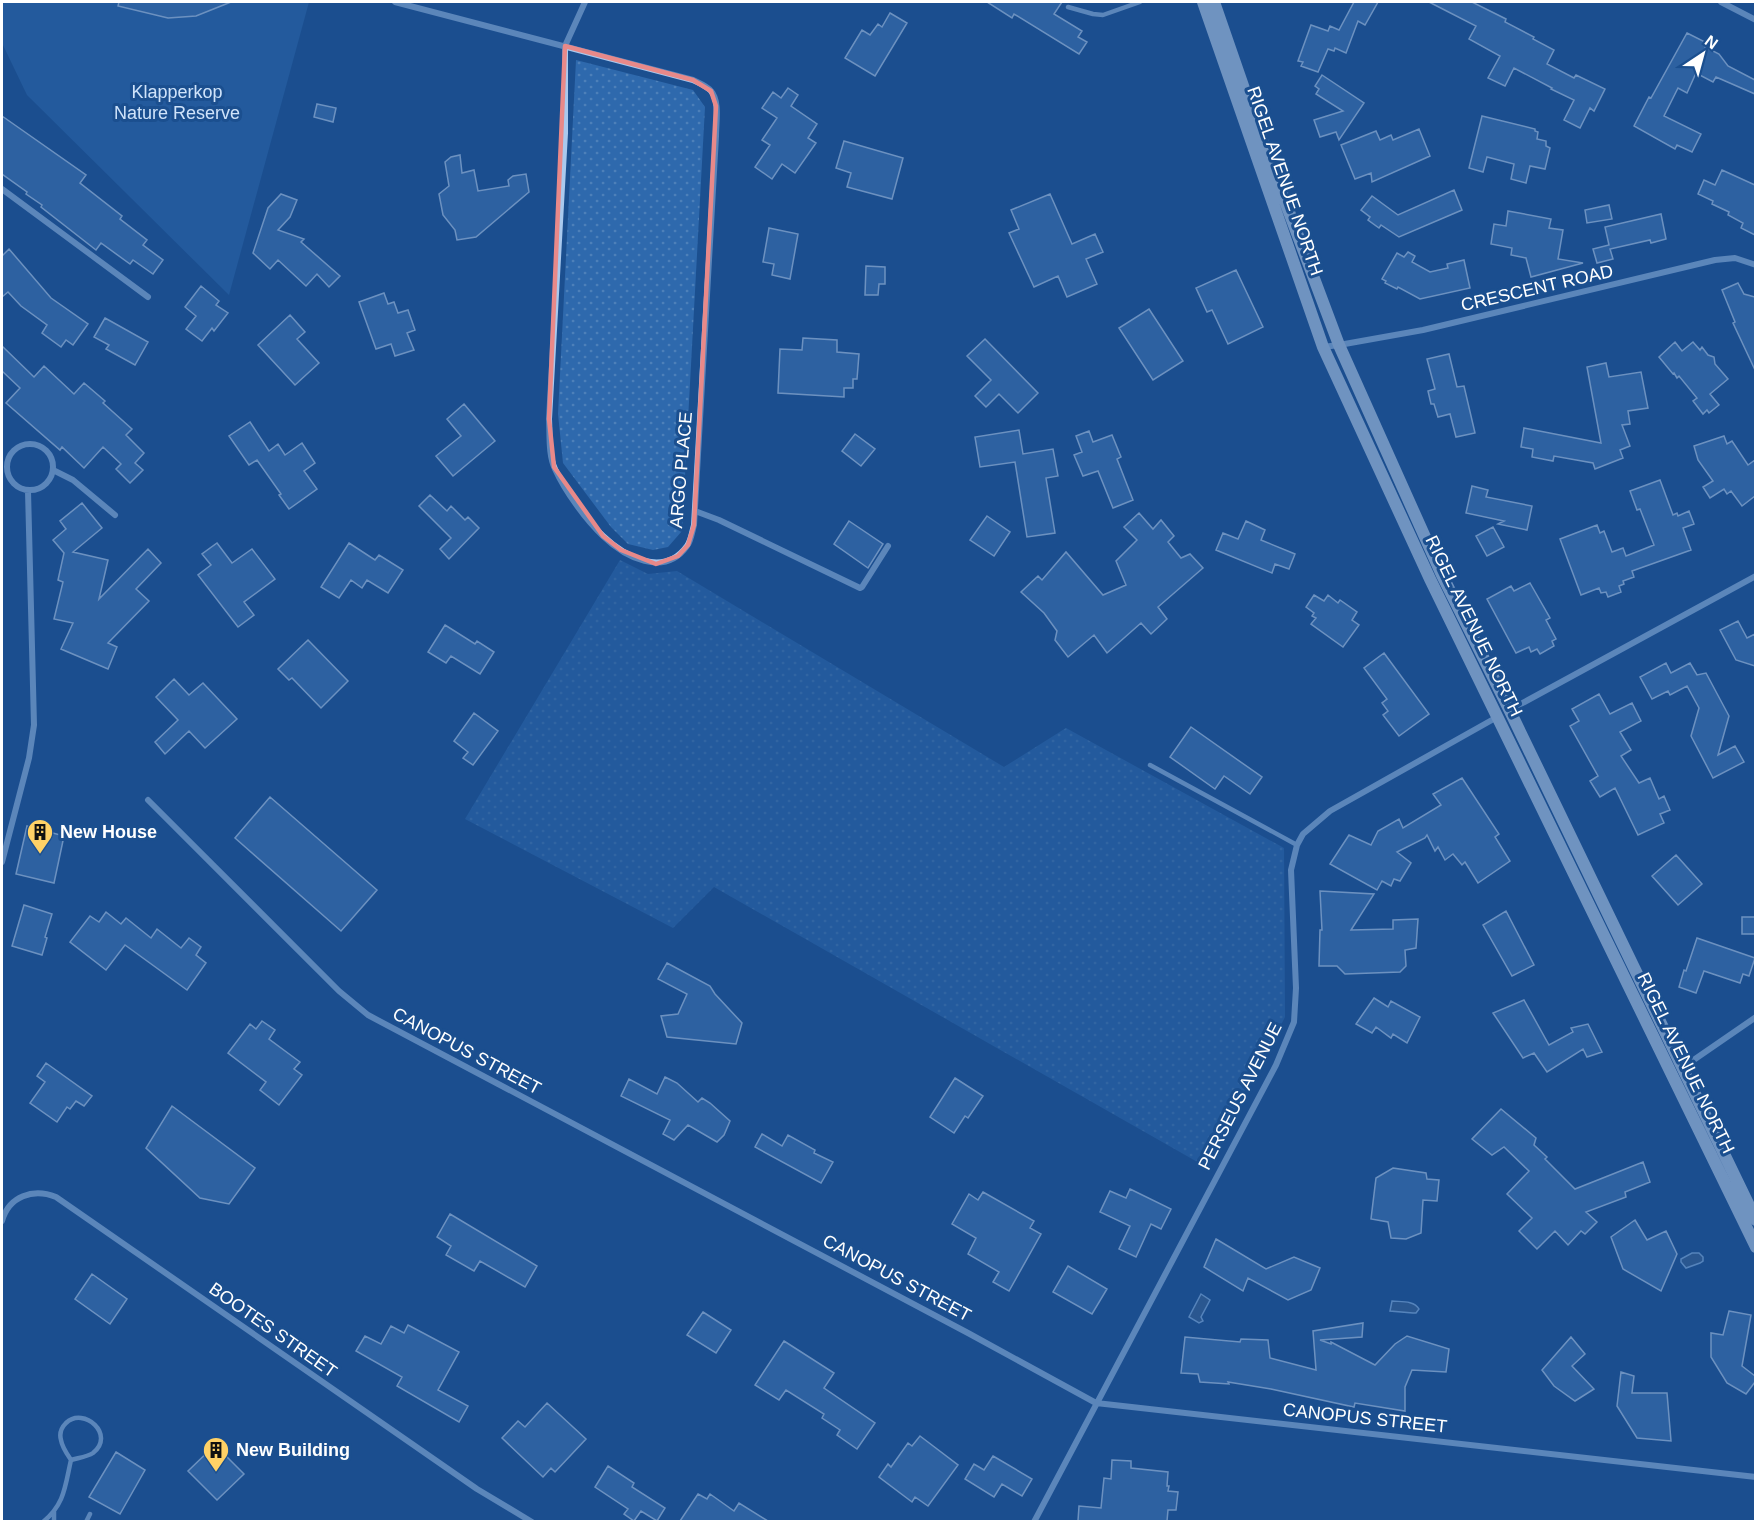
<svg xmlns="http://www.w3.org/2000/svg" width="1757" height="1523" viewBox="0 0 1757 1523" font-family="Arial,sans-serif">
	<defs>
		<pattern id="grass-dots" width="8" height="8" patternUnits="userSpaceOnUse" patternTransform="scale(1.5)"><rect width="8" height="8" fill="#2e69ad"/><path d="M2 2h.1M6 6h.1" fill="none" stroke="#4d80b9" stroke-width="1.8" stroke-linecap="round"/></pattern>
	</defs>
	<rect width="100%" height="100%" fill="#1b4f8f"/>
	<path fill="url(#grass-dots)" d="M576 60 693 90 705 107 682 531 668 547 653 550 628 544 611 527 563 463 558 414Z
		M620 560 648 574 677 571 1004 767 1066 728 1284 848 1285 1017 1208 1168 714 887 673 928 465 819Z"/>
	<path fill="#2e69ad" d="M2 2H309L229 295 27 95 2 43Z"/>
	<path fill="#3c6290" stroke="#9cc4f0" stroke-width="1.5" d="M1699 1253 1703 1257V1261L1700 1263 1686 1268 1681 1262V1259L1692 1253Z
		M1201 1294 1210 1300 1201 1317 1203 1321 1199 1323 1189 1317Z
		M1392 1301C1400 1302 1414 1300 1419 1309L1416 1313H1413L1390 1311Z"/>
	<path fill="#4478b7" stroke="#cfe3fa" stroke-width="1.5" d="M119 2H231L196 16 168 18 118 6Z
		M987 2H1062L1054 14 1082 31 1078 37 1087 42 1079 54 1014 14 1012 18Z
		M1354 2H1378L1365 25 1358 21 1346 53 1335 48 1334 51 1328 49 1318 72 1301 66 1303 62 1298 61 1311 25 1328 31 1330 26 1339 30Z
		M1429 2H1472L1506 19 1505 22 1534 37 1533 39 1554 50 1547 64 1574 78 1576 75 1605 89 1594 111 1590 108 1580 128 1564 120 1574 100 1551 89 1552 88 1514 68 1505 86 1488 78 1500 56 1469 39 1476 26Z
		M890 13 907 23 875 76 845 58 862 30 870 35 878 24 882 27Z
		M1687 33 1707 43 1705 47 1719 54 1728 66 1755 80V94L1716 77 1713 82 1696 73 1687 93 1678 88 1664 116 1701 134 1692 152 1677 145 1675 149 1634 126 1649 97 1651 98Z
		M1322 75 1364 103 1339 140 1336 132 1320 137 1314 120 1343 111 1316 94 1319 89 1315 86Z
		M788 88 798 95 791 106 817 124 808 138 816 143 795 173 782 164 772 179 755 167 770 145 762 140 777 118 762 108 773 92 781 98Z
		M317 104 336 108 333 122 314 117Z
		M2 116 86 175 80 183 122 216 120 219 147 240 143 245 163 260 153 274 133 260 130 264 101 243 96 250 41 207 42 205 26 194 27 192 2 174Z
		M1482 116 1535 129V131L1538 132 1537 139 1546 141V146L1550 148 1545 169 1530 166 1526 183 1511 179 1514 164 1487 157 1483 172 1469 168Z
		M1419 129 1430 156 1372 182 1371 173 1355 179 1341 145 1376 131 1380 140 1391 135 1393 140Z
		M844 141 903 158 892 199 847 187 851 173 836 168Z
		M460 155 462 173 474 170 478 191 509 186 508 180 513 176 526 174 529 192 476 237 457 240 455 230 443 215 439 194 449 186 445 162 451 157Z
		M1722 170 1755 185V235L1741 228 1743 223 1728 215 1729 212 1712 204 1713 201 1698 194 1704 180 1715 185Z
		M1454 190 1462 210 1399 237 1381 225 1379 228 1368 220 1370 217 1361 210 1372 196 1398 215Z
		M281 194 297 200 290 217 278 230 304 239 301 242 340 276 329 287 317 274 306 286 278 260 270 269 253 253 268 208Z
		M1050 194 1072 244 1095 234 1103 252 1086 259 1097 284 1067 297 1058 276 1034 287 1009 233 1019 229 1011 210Z
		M1609 205 1612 219 1587 223 1585 210Z
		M1508 211 1551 219 1549 228 1563 230 1558 259 1583 263 1531 277 1526 258 1511 255 1512 248 1491 244 1494 224 1506 226Z
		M1661 214 1666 239 1651 243 1650 240 1610 249 1613 259 1597 263 1593 249 1609 245 1605 227Z
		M769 228 798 234 790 279 772 275 774 264 763 262Z
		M9 249 51 298 88 324 73 345 66 340 61 347 42 333 47 325 21 306 8 292 2 297V256Z
		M1408 252 1415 256 1412 262 1430 272 1448 268 1447 264 1464 260 1470 288 1420 299 1398 287 1397 289 1385 283 1386 281 1382 279 1397 253 1404 257Z
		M866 266 885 267V284H879L878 295H865Z
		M1236 270 1263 327 1228 344 1212 310 1207 312 1196 288Z
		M1738 283 1744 294 1755 297V370L1733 323 1735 322 1722 290Z
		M201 286 219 301 216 305 228 313 214 331 212 328 202 341 186 329 196 316 185 307Z
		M384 293 388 304 394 302 398 313 408 310 415 330 407 333 414 350 395 356 391 344 376 349 359 302Z
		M1149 309 1183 361 1153 380 1119 328Z
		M290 315 305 332 297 339 319 363 295 385 258 345Z
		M105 318 148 342 135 365 106 349 109 345 94 337Z
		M803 338 837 340V352L859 354 857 379H853V388H844V397L778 393 780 349 802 350Z
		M985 339 1038 393 1018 413 999 394 986 407 975 396 991 380 967 356Z
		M1675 342 1682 351 1693 342 1700 350 1702 347 1708 355 1714 357 1715 364 1728 379 1710 394 1719 405 1709 413 1707 410 1703 414 1693 401 1697 398 1679 376 1677 378 1674 373 1673 374 1659 357Z
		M2 346 34 377 44 366 74 394 84 383 105 401 103 403 132 429 126 435 144 453 135 463 143 470 130 483 116 469 121 464 103 447 84 468 62 447 60 450 6 403 20 388 2 371Z
		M1449 354 1457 387 1464 386 1475 433 1456 437 1450 414 1438 417 1434 404H1431L1428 391 1435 389 1427 359Z
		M1606 363 1609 377 1641 372 1648 408 1628 411 1630 424 1622 425 1630 446 1620 450 1623 458 1595 469 1593 463 1554 456 1553 461 1532 457 1533 449 1521 447 1524 428 1601 443 1587 367Z
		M464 404 495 441 453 476 436 456 461 436 447 419Z
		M250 422 269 451 278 444 285 455 302 443 315 463 304 471 317 489 289 509 279 495 281 494 257 460 249 465 229 436Z
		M1019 430 1023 454 1053 449 1058 476 1046 478 1055 533 1027 537 1015 462 980 467 975 437Z
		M1089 431 1093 442 1112 435 1121 457 1117 459 1133 500 1113 508 1098 471 1083 476 1074 455 1082 452 1076 436Z
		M855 434 875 449 861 466 842 451Z
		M1724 436 1727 444 1732 441 1748 465 1755 460V496L1742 506 1731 491 1727 494 1724 489 1710 498 1703 487 1713 481 1698 460 1694 446Z
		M1660 480 1673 515 1677 513 1678 516 1689 511 1694 524 1683 528 1691 550 1632 571 1634 577 1623 581 1624 584 1619 586 1621 592 1608 597 1606 592 1601 593 1599 588 1581 595 1560 539 1597 525 1600 533 1604 531 1612 552 1623 548 1626 556 1654 545 1640 509 1637 510 1630 491Z
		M1472 486 1488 490 1486 497 1532 506 1527 530 1498 524 1504 521 1466 513Z
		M430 495 447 511 451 506 465 520 468 517 479 528 449 559 440 549 451 538 419 506Z
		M82 503 102 528 73 552 108 560 99 599 148 549 161 563 136 589 149 601 108 643 117 647 108 669 61 649 73 623 54 619 63 582 58 580 64 553 53 540 66 529 60 521Z
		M1139 513 1153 529 1161 520 1174 536 1168 542 1181 558 1190 554 1203 568 1158 607 1167 619 1151 634 1141 623 1107 653 1094 635 1068 657 1055 640 1057 631 1044 613 1021 592 1038 576 1042 580 1066 552 1103 595 1126 585 1116 561 1137 540 1124 527Z
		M987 516 1010 532 994 556 970 540Z
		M849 521 883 544 868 568 834 544Z
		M1246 521 1265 530 1261 540 1295 554 1289 569 1275 564 1272 573 1216 550 1223 533 1238 539Z
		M1493 527 1504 547 1487 556 1476 536Z
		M217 543 232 563 252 549 275 579 244 602 254 615 238 627 198 575 211 565 202 554Z
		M349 543 375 560 379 555 403 570 388 593 367 580 362 588 351 580 339 598 321 587Z
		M1530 583 1550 618 1546 620 1556 639 1552 641 1554 646 1540 654 1537 649 1531 652 1529 647 1516 653 1487 599 1511 586 1514 591Z
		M1314 595 1324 601 1328 595 1338 603 1340 600 1357 612 1352 620 1359 625 1343 647 1311 624 1316 618 1312 616 1314 613 1306 607Z
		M1738 621 1747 638 1755 634V666L1736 660 1720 630Z
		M445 625 475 644 477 641 494 652 480 674 451 656 446 663 428 652Z
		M308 640 348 681 321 708 292 678 289 680 278 669Z
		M1384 653 1429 714 1399 736 1383 715 1388 711 1382 703 1387 699 1364 668Z
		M1666 663 1671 673 1690 663 1697 675 1706 673 1729 716 1718 755 1735 746 1744 762 1713 778 1691 736 1699 708 1687 686 1670 695 1668 691 1652 699 1640 677Z
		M174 679 189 695 203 683 237 719 205 748 189 731 165 754 155 742 178 720 156 697Z
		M1599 694 1610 714 1632 703 1641 721 1620 732 1631 750 1621 756 1639 783 1650 778 1659 799 1664 796 1670 810 1660 814 1664 823 1638 835 1615 788 1600 797 1590 781 1598 776 1570 726 1579 721 1572 709Z
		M474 713 498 731 473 765 463 758 468 752 454 741Z
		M1191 727 1262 777 1250 794 1224 776 1215 789 1170 757Z
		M1462 778 1499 834 1495 837 1510 861 1478 883 1465 862 1462 865 1453 854 1445 860 1438 847 1435 851 1427 835 1425 838 1397 852 1411 863 1400 881 1394 879 1391 886 1382 881 1377 890 1330 864 1349 835 1371 845 1378 831 1399 819 1403 828 1441 805 1433 794Z
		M270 797 377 890 341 931 235 838Z
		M27 826 64 836 54 883 16 874Z
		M1676 855 1702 884 1678 905 1652 876Z
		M1320 891 1374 894 1351 930 1393 929V920L1418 919 1416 948 1405 950 1406 966 1400 972 1345 974 1337 966H1319L1320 930H1322Z
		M24 905 52 914 45 937 47 938 42 955 12 946Z
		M1506 911 1534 965 1512 976 1483 925Z
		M106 912 121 924 126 918 151 938 157 929 181 948 189 938 201 947 196 955 206 963 187 990 125 945 106 970 70 942 90 916 99 922Z
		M1742 917H1755V934H1742Z
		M1697 938 1755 958 1749 976 1743 974 1740 983 1704 971 1696 993 1679 987 1684 970 1686 971Z
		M667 963 710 986 715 994 742 1023 736 1044 667 1037 661 1016 678 1014 687 994 658 979Z
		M1374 998 1388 1007 1391 1001 1420 1017 1407 1043 1393 1034 1391 1038 1376 1027 1372 1033 1356 1024Z
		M1524 1000 1549 1045 1573 1032 1571 1028 1588 1024 1602 1052 1587 1057 1583 1049 1547 1072 1534 1053 1523 1058 1493 1013Z
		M262 1021 275 1030 269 1039 300 1062 294 1069 302 1075 279 1105 260 1090 266 1082 228 1053 250 1024 256 1029Z
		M46 1063 92 1096 84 1106 76 1101 70 1109 67 1107 57 1122 30 1103 45 1082 37 1076Z
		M665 1077 677 1083 698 1102 702 1098 710 1103 730 1121 724 1135 717 1142 688 1125 674 1140 663 1134 670 1120 621 1096 629 1079 657 1094Z
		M955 1078 983 1096 968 1118 965 1116 954 1133 930 1117Z
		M172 1106 255 1168 229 1204 200 1198 146 1148Z
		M1501 1109 1536 1138 1534 1145 1547 1157 1545 1159 1575 1189 1643 1162 1650 1182 1625 1192 1626 1197 1586 1212 1597 1222 1585 1234 1581 1231 1568 1245 1555 1231 1537 1249 1519 1231 1532 1218 1507 1194 1529 1171 1504 1147 1492 1155 1472 1139Z
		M762 1134 782 1146 788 1135 815 1150 814 1153 833 1162 821 1183 755 1147Z
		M1393 1168 1426 1173 1427 1179 1439 1180 1437 1201 1423 1200 1421 1233 1406 1239 1391 1238 1388 1222 1371 1219 1376 1178Z
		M1130 1189 1171 1209 1161 1229 1151 1224 1136 1257 1119 1249 1130 1226 1100 1212 1110 1191 1126 1198Z
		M983 1192 1034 1221 1030 1228 1041 1234 1009 1291 993 1282 999 1272 968 1254 976 1238 952 1224 969 1194 978 1200Z
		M450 1214 537 1266 525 1287 480 1261 474 1271 446 1255 451 1246 437 1237Z
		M1635 1220 1647 1240 1666 1231 1677 1254 1661 1291 1623 1269 1611 1237Z
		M1216 1239 1266 1269 1294 1257 1320 1268 1311 1290 1288 1300 1248 1278 1243 1291 1204 1267Z
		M1068 1266 1107 1289 1092 1314 1053 1292Z
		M92 1274 127 1299 110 1324 75 1299Z
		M1729 1311 1751 1315 1742 1366 1755 1376V1382L1746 1394 1727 1383 1711 1357V1333L1723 1335Z
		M703 1312 731 1330 716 1353 687 1335Z
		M1363 1323 1362 1337 1320 1340 1331 1344V1342L1375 1365 1395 1344 1407 1336 1449 1349 1446 1372 1412 1370 1405 1387V1411L1355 1403 1354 1407 1271 1389 1228 1382 1229 1384 1200 1382 1198 1374 1181 1373 1185 1337 1240 1342 1241 1339 1268 1340 1270 1358 1316 1370 1313 1331Z
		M408 1325 459 1352 438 1390 468 1406 459 1422 397 1386 402 1377 356 1351 365 1336 381 1344 391 1326 404 1333Z
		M1571 1337 1585 1354 1572 1366 1594 1389 1575 1401 1554 1386 1542 1370Z
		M784 1341 834 1373 824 1388 875 1423 857 1449 837 1435 840 1430 822 1418 824 1414 786 1390 779 1400 755 1385Z
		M1621 1372 1634 1376 1632 1393H1667L1671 1441 1637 1438 1617 1406Z
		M547 1403 586 1439 555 1472 551 1468 543 1477 502 1438 518 1421 525 1427Z
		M920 1436 958 1465 928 1506 915 1497 912 1502 879 1477 888 1464 891 1467 908 1443 912 1446Z
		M215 1445 244 1474 217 1500 188 1471Z
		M116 1452 145 1470 120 1514 89 1497Z
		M993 1456 1032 1479 1022 1496 1002 1484 994 1497 965 1479 974 1464 984 1470Z
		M1112 1460 1131 1461V1468L1168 1472 1167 1486H1169L1168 1491 1178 1492 1176 1510H1168L1167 1521H1078L1079 1506 1101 1508 1104 1478 1111 1479Z
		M608 1466 634 1483 632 1487 665 1508 657 1521 641 1511 634 1521 624 1514 628 1509 595 1487Z
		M698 1494 707 1499 710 1494 734 1511 739 1503 768 1521H680Z"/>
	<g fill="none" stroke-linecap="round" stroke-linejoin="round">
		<path stroke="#a9c9ee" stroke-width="4.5" d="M1068 7 1093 14 1103 15 1140 2
			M1150 765 1297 845
			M43 1522C65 1504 65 1486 71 1460 77 1458 87 1457 93 1453 116 1435 84 1406 66 1423 62 1427 59 1433 61 1440 62 1447 67 1454 71 1460
			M54 1522V1512
			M86 1522 90 1514"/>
		<path stroke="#a9c9ee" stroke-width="6" d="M395 2 693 80C699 83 707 86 711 91 720 101 716 123 716 136L694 525C692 532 691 541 687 546 664 578 625 557 603 536 585 519 565 491 555 469 548 454 550 435 549 419L565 133V46L585 2
			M1721 2 1756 20
			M2 189 148 297
			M1323 347 1339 345 1423 330 1715 260 1735 258 1756 265
			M7 467a23 23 0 1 1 46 0a23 23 0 1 1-46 0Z
			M53 470 73 480 115 515
			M695 511 719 520 860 588 862 587 888 546
			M1508 711 1756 576
			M148 800 339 991 368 1015 968 1333 1096 1403 1756 1477
			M2 862 29 758 34 725 28 491
			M1682 1068 1756 1017
			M2 1221C9 1196 33 1188 56 1197L477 1489 532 1522
			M1034 1522 1276 1065 1294 1022 1296 988 1291 870 1297 845 1303 834 1330 811 1499 716"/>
		<path stroke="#d6e6fa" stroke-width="12" d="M1203 2 1323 347 1430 579 1756 1247
			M1214 2 1259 132 1339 345 1442 575 1510 711 1756 1220"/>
	</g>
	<path d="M0 0H1757V1523H0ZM565 46 693 80 711 91 716 106 694 525 688 545 678 556 656 564 621 550 603 536 554 467 549 419Z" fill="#1b4f8f" fill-opacity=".55" fill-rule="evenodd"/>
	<path fill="none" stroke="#e88989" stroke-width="4.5" stroke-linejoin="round" d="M565 46 693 80 711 91 716 106 694 525 688 545 678 556 656 564 621 550 603 536 554 467 549 419Z"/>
	<defs>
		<g id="building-pin" transform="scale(1.35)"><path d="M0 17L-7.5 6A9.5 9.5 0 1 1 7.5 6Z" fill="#ffd166" stroke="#1b4f8f"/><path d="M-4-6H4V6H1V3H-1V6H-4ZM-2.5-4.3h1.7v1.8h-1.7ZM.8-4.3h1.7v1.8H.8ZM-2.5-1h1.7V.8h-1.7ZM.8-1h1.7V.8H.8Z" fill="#111"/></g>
	</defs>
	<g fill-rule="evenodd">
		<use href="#building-pin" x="40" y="832"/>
		<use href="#building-pin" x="216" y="1450"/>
	</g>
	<g text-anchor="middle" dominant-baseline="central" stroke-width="6" stroke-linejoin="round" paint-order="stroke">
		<g font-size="18" fill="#cfe3fa" stroke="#1b4f8f">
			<text x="177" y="92">Klapperkop<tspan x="177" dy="21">Nature Reserve</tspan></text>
		</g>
		<g font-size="18" fill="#fff" stroke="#1b4f8f">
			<text transform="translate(1285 181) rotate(71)">RIGEL AVENUE NORTH</text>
			<text transform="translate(1537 288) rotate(-13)">CRESCENT ROAD</text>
			<text transform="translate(681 470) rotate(-85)">ARGO PLACE</text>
			<text transform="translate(1474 626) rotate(64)">RIGEL AVENUE NORTH</text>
			<text transform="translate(467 1051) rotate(28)">CANOPUS STREET</text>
			<text transform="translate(1686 1063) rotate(64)">RIGEL AVENUE NORTH</text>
			<text transform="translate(1240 1096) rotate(-63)">PERSEUS AVENUE</text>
			<text transform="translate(897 1278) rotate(28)">CANOPUS STREET</text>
			<text transform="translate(273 1330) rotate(35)">BOOTES STREET</text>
			<text transform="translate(1365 1418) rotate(6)">CANOPUS STREET</text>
		</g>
		<g font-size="18" font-weight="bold" fill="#fff" stroke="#1b4f8f" text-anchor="start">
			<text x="60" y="832">New House</text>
			<text x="236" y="1450">New Building</text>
		</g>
	</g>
	<rect width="1757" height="1523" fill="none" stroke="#ffffff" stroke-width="6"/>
	<g transform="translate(1703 54) rotate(36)" stroke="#1b4f8f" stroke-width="4.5" paint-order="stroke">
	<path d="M0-4.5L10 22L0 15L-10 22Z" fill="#ffffff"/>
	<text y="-9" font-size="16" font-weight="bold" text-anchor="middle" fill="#ffffff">N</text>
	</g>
</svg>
